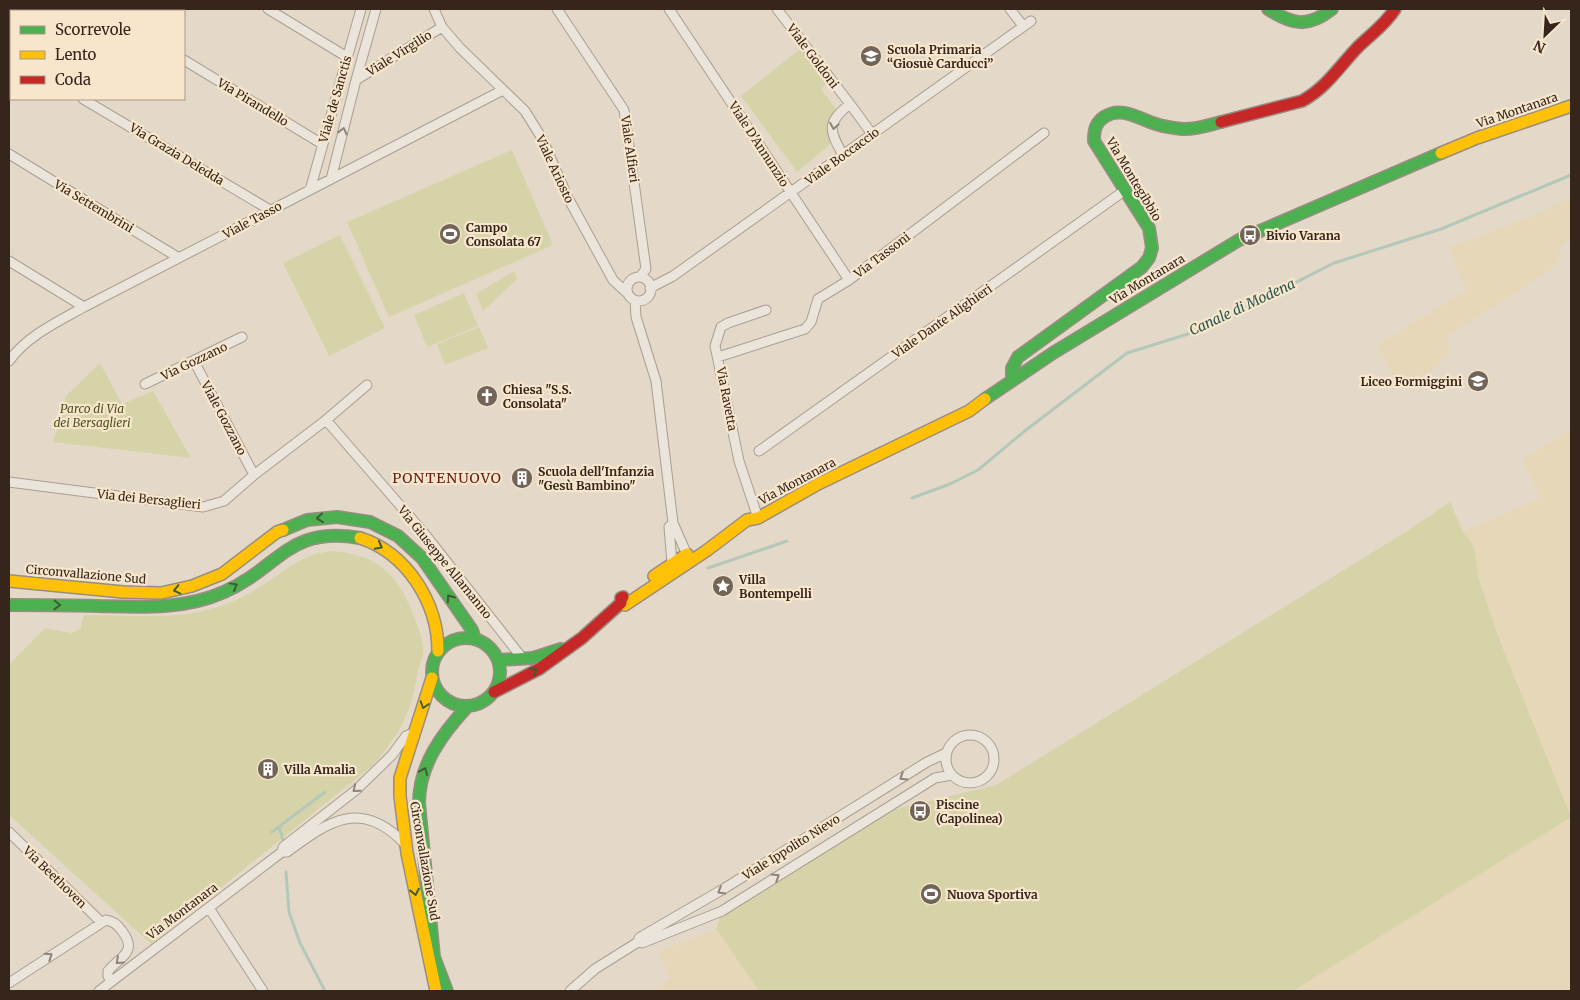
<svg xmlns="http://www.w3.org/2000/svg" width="1580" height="1000" viewBox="0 0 1580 1000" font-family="Merriweather,serif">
	<rect width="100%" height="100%" fill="#e4d9c8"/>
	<path fill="#e5d7b7" d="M1571 197V241L1562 244 1558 261 1552 269 1448 336V344L1450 351 1446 357 1437 366 1399 389 1377 345 1467 290 1448 248 1542 212Z
		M1571 429V991H1293L1570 817 1501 644 1479 580 1474 546 1463 532 1540 498 1522 460Z
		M716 929 759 991H652L671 978 657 952Z"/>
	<path fill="#d7d3a9" d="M800 49 827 83 821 89 836 109C827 121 826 129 832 143L797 172 741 96Z
		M512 150 553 245 389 317 347 222Z
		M340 235 385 328 329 356 283 263Z
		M514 271 517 279 483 311 476 294Z
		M464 293 478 326 427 347 414 315Z
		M479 327 488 348 445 365 437 344Z
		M100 363 122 404 153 391 191 458 53 442 66 396Z
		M1450 502 1463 532 1474 546 1479 580 1501 644 1571 817 1293 991H759L716 929 725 903 863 817 996 785 1407 531Z
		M334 551C380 556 397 574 414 616 418 628 424 640 423 653 422 659 419 665 418 671 412 711 400 735 373 765L151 944 9 815V665L45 628 71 633 80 629 84 615C129 615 178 621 221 606 237 600 252 592 266 583 281 573 294 562 312 555 318 553 327 552 334 551Z"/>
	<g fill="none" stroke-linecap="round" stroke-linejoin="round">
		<path stroke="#b4c8ba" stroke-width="3" d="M912 498 950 484 978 470 1026 430 1127 353 1204 329 1334 263 1441 229 1571 175
			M708 568 787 541
			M279 827 283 840
			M272 832 325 792
			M286 872 289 912 300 943 325 991"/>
		<g stroke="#a89e92" stroke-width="11">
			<path id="street" d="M100 9 104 11
				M268 9 347 57
				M434 9 442 27 460 48 525 111 543 140 567 196 613 280 627 293
				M557 9 624 110 646 269 640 277
				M669 9 849 280
				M777 9 850 104
				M1010 9 1023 26
				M9 55 11 57
				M184 60 322 144
				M356 80 442 27
				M83 99 270 210
				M9 154 179 258
				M843 155C829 130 826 123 850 104L872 134
				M331 179 356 80 376 9
				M310 190 361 9
				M9 261 84 307
				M627 289a12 12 0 1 1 24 0a12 12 0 1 1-24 0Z
				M650 288 673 276 1031 21
				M635 300 636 317 656 381 673 523 689 559
				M718 357 805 329 811 322 818 299 849 280 1044 133
				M9 361C27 336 57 322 84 307L503 90
				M194 361 254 475
				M145 384 242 337
				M326 420 424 533 523 659
				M759 451 1124 191
				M9 482 203 507 224 501 254 475 326 420 367 385
				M758 518 739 461 715 346 721 327 728 323 766 310
				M672 563 669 527 673 523
				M946 759a24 24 0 1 1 48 0a24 24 0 1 1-48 0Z
				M9 832 101 922
				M282 852H287C329 821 361 798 405 844
				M209 908 263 991
				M638 942 642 943 722 911 935 778 952 775
				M9 983 106 920C113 921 118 925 122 931 138 952 121 956 108 971V976L111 982
				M99 991 282 852 283 847 356 790 392 755 406 736 415 732
				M570 991 595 969 638 942 639 938 725 888 927 762 946 753"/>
		</g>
		<g stroke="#988d82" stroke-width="14">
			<path id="fast" d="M1268 9C1293 25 1308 28 1332 9
				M1012 379V368L1018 357 1142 267 1149 258 1152 248 1149 228 1094 141C1094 131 1095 123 1104 117 1123 105 1140 120 1159 125 1166 127 1175 128 1182 129 1195 130 1209 125 1221 122
				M985 399 1053 353 1239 240 1441 153
				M283 530 307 520 337 517 370 522 398 536 422 558 472 630 475 639
				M9 605C38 605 67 605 97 606 140 607 184 610 224 592 279 568 289 525 360 538
				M432 672a34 34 0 1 1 68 0a34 34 0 1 1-68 0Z
				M498 660 533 658 561 649
				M447 991 434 957 419 803C419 765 442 734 467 707"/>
		</g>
		<g stroke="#988d82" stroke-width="14">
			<path id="slow" d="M1441 153 1477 138 1571 106
				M360 538C407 553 438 603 438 651
				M654 576 687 554
				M9 581 123 592 161 593 192 586 222 574 277 532 283 530
				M621 603 625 605 706 551 747 520 758 518 818 484 969 411 985 399
				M432 678 400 778V796L407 853 436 991"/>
		</g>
		<g stroke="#988d82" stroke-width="14">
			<path id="jam" d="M1221 122 1302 101C1326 88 1339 67 1357 48 1370 35 1385 25 1395 9
				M494 692 539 669 582 638 621 603V598L623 597"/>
		</g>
		<use href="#street" stroke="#ebe4da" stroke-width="9"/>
		<use href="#fast" stroke="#4caf50" stroke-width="11"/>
		<use href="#slow" stroke="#ffc107" stroke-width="11"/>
		<use href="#jam" stroke="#c62828" stroke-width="11"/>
	</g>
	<defs><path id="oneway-chevron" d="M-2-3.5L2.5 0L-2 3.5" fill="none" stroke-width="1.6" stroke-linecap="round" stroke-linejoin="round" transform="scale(1.25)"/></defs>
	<g stroke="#90847a">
		<use href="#oneway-chevron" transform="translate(834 126) rotate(99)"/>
		<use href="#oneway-chevron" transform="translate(343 131) rotate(-76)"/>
		<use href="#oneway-chevron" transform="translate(903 777) rotate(148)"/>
		<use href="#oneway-chevron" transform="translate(356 789) rotate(141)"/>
		<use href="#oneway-chevron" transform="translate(776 877) rotate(-32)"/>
		<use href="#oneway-chevron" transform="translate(721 891) rotate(149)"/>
		<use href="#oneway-chevron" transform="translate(49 956) rotate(-34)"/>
		<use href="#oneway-chevron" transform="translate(119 961) rotate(138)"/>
	</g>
	<g stroke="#3f5c30">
		<use href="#oneway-chevron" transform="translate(320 518) rotate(174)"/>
		<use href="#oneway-chevron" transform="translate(379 546) rotate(28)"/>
		<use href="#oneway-chevron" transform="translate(234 586) rotate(-29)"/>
		<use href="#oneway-chevron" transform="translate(177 590) rotate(167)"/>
		<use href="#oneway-chevron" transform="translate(450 598) rotate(-125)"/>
		<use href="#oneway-chevron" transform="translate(57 605) rotate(1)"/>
		<use href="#oneway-chevron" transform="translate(534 671) rotate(-29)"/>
		<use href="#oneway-chevron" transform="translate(424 705) rotate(108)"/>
		<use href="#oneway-chevron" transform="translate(424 771) rotate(-68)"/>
		<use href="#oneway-chevron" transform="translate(415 892) rotate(79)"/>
	</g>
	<defs>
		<g id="school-disc" transform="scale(1.125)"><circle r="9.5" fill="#736458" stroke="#f7e6cc"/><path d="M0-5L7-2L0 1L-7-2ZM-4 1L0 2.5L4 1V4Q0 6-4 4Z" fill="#fff"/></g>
		<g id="stadium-disc" transform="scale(1.125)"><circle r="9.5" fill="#736458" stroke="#f7e6cc"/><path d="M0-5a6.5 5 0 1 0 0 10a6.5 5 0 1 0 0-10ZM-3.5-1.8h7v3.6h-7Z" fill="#fff"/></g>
		<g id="bus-disc" transform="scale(1.125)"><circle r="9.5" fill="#736458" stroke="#f7e6cc"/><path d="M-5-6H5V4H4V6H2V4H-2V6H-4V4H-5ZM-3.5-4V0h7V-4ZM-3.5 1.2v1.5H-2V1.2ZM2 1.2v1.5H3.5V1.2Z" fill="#fff"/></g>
		<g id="church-disc" transform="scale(1.125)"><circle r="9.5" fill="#736458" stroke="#f7e6cc"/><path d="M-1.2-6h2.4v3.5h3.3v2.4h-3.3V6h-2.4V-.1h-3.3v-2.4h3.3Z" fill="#fff"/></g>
		<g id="building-disc" transform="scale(1.125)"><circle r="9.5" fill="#736458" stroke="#f7e6cc"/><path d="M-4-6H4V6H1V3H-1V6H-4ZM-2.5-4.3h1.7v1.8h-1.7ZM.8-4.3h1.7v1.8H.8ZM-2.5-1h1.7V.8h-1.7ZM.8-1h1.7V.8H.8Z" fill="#fff"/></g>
		<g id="sight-disc" transform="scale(1.125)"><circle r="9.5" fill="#736458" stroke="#f7e6cc"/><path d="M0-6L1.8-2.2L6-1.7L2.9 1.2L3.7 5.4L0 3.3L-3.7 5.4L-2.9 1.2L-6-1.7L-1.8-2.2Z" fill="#fff"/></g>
	</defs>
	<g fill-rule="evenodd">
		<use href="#school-disc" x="871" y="56"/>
		<use href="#stadium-disc" x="450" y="234"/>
		<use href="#bus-disc" x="1250" y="235"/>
		<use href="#school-disc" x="1478" y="381"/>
		<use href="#church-disc" x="487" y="396"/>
		<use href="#building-disc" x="522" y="478"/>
		<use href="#sight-disc" x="723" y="586"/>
		<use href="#building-disc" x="268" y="769"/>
		<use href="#bus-disc" x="920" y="811"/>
		<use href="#stadium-disc" x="931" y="894"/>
	</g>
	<g text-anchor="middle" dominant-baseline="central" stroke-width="4.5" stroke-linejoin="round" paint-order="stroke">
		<g font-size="12" font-weight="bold" fill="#36251b" stroke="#f7e6cc" text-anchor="start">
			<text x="887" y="49">Scuola Primaria<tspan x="887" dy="14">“Giosuè Carducci”</tspan></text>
			<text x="466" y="227">Campo<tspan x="466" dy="14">Consolata 67</tspan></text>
			<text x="1266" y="235">Bivio Varana</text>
			<text x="1462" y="381" text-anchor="end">Liceo Formiggini</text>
			<text x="503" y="389">Chiesa "S.S.<tspan x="503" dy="14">Consolata"</tspan></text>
			<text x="538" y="471">Scuola dell'Infanzia<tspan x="538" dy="14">"Gesù Bambino"</tspan></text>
			<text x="739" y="579">Villa<tspan x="739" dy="14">Bontempelli</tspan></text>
			<text x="284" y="769">Villa Amalia</text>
			<text x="936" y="804">Piscine<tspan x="936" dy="14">(Capolinea)</tspan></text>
			<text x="947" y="894">Nuova Sportiva</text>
		</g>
		<g font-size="12" fill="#36251b" stroke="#f7e6cc">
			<text transform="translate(399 53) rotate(-32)">Viale Virgilio</text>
			<text transform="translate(813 56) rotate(53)">Viale Goldoni</text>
			<text transform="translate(335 99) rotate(-74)">Viale de Sanctis</text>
			<text transform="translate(253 102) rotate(31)">Via Pirandello</text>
			<text transform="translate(1517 110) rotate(-19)">Via Montanara</text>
			<text transform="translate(759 144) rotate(57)">Viale D'Annunzio</text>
			<text transform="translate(630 149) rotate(82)">Viale Alfieri</text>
			<text transform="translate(177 154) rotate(31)">Via Grazia Deledda</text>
			<text transform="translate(842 156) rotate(-36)">Viale Boccaccio</text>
			<text transform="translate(555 169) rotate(65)">Viale Ariosto</text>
			<text transform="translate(1134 179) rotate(59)">Via Montegibbio</text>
			<text transform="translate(94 206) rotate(31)">Via Settembrini</text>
			<text transform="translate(252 220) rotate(-28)">Viale Tasso</text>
			<text transform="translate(882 255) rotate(-37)">Via Tassoni</text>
			<text transform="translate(1147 279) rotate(-31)">Via Montanara</text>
			<text transform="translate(942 321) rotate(-35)">Viale Dante Alighieri</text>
			<text transform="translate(194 361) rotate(-26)">Via Gozzano</text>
			<text transform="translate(727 399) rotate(79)">Via Ravetta</text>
			<text transform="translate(224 418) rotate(62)">Viale Gozzano</text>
			<text transform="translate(797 481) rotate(-28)">Via Montanara</text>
			<text transform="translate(149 499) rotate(6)">Via dei Bersaglieri</text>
			<text transform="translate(445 562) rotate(51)">Via Giuseppe Allamanno</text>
			<text transform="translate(86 574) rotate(5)">Circonvallazione Sud</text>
			<text transform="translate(791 847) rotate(-32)">Viale Ippolito Nievo</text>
			<text transform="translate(425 861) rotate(80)">Circonvallazione Sud</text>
			<text transform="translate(55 877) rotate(44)">Via Beethoven</text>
			<text transform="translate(182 911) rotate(-37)">Via Montanara</text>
		</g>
		<g font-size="12" font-style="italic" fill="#4c5320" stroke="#f7e6cc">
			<text x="92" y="408">Parco di Via<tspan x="92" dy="14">dei Bersaglieri</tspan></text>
		</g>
		<g font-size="14" font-style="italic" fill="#29574f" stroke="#f7e6cc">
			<text transform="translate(1242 307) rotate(-25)">Canale di Modena</text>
		</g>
		<g font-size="14" letter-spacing="1" fill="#652118" stroke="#f7e6cc">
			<text x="447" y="478">PONTENUOVO</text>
		</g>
	</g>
	<rect width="1580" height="1000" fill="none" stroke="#36251b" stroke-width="20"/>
	<rect x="10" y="10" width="175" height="90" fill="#f7e6cc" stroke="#aa9985"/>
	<rect x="20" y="26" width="25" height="8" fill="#4caf50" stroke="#aa9985"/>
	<text x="55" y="35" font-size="15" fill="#36251b">Scorrevole</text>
	<rect x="20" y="51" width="25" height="8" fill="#ffc107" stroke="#aa9985"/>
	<text x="55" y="60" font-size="15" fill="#36251b">Lento</text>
	<rect x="20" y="76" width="25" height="8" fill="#c62828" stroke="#aa9985"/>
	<text x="55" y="85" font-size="15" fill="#36251b">Coda</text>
	<g transform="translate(1545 35) rotate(205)" stroke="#f7e6cc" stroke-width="4" paint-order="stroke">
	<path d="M0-4L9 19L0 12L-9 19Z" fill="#36251b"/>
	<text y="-8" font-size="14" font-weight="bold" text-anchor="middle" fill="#36251b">N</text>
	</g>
</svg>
